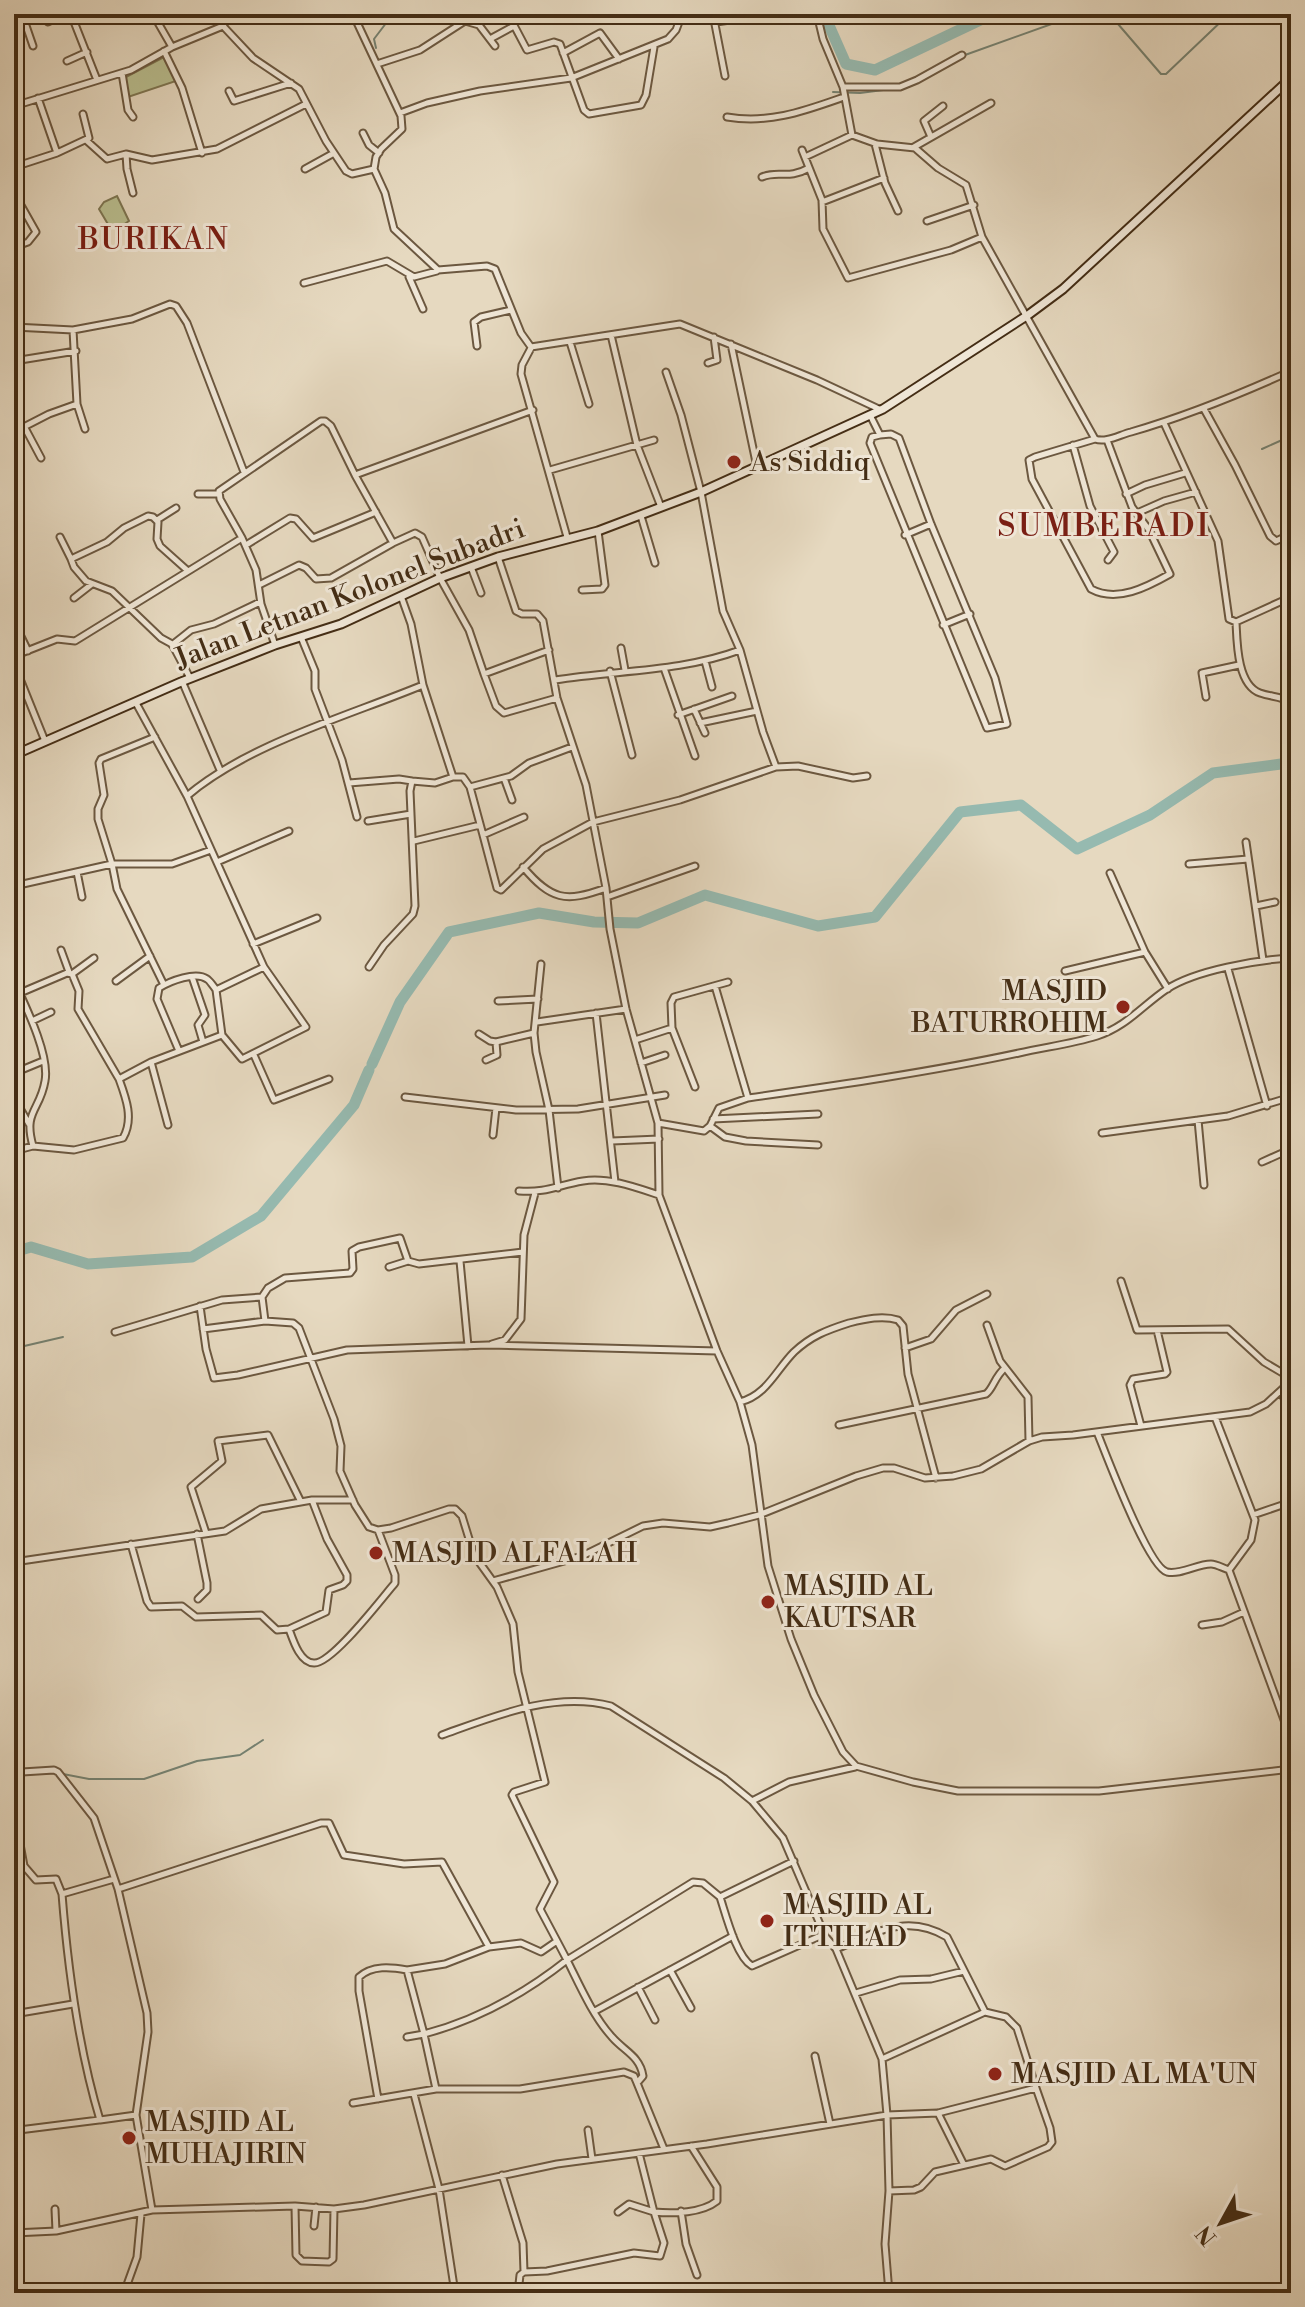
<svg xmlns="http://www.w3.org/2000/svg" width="1305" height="2307" viewBox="0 0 1305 2307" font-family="'Libre Bodoni',serif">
	<rect width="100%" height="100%" fill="#e6d9c0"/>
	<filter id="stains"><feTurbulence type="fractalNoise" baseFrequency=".0025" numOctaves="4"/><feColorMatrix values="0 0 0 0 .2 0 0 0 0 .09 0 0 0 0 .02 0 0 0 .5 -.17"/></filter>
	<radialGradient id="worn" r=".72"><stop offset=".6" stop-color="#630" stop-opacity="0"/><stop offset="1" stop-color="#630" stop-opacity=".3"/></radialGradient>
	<path fill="#b9be8f" stroke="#7e7652" stroke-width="2" d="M164 57 176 81 128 97 124 78Z
		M117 196 129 221 117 229 109 226 99 209 104 202Z"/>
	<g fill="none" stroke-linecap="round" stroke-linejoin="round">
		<path stroke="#758272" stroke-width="2" d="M376 48 374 39 393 14
			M965 55 1074 16 1118 24 1161 74H1166L1229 14
			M833 92 860 93 891 89
			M1262 449 1291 436
			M20 1347 63 1337
			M63 1774 89 1779H144L197 1761 240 1755 263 1740
			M14 1775 57 1773"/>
		<path stroke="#96bab0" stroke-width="11" d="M824 14 846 64 875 70 993 14
			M372 1064 400 1002 449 932 539 913 594 922 638 923 705 895 818 926 875 917 960 812 1021 805 1077 849 1150 815 1213 773 1281 764 1291 765
			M14 1252 31 1247 88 1264 192 1257 261 1216 354 1105 369 1070"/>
		<g stroke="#6c5840" stroke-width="9">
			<path id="minor" d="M22 14 33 46
				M71 14 97 80
				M153 14 172 47
				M353 14 401 116 402 129 381 149 376 157 374 169 385 193 394 229 438 270 487 266 495 269 521 333 531 347
				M508 14 527 50 554 42 560 44 584 110 589 114 641 105 646 95 654 47
				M618 14V15
				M713 14 725 76
				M817 14 823 39 843 87 852 135 877 144 915 148 938 168 966 185 982 237 1095 439C1106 443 1119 435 1131 432 1186 416 1238 395 1291 371
				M471 21 483 14
				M48 22 64 14
				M716 22 772 14
				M223 26 253 58 299 89 326 141 346 171 352 174 374 169
				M490 39 514 26
				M164 51 182 88 202 153
				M563 53 600 33 619 59
				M67 61 87 52
				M377 64 420 50 465 21 479 25 495 46
				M122 73 128 110 133 117
				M843 87H900L917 80 962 55
				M229 91 234 101 291 83
				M14 106 131 70 172 47 223 26 230 14
				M400 113 427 103 480 91 571 78 668 39 676 30 682 14
				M727 117C770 124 804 111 844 97
				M363 133 369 145 379 153
				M931 137 924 121 943 106
				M87 141 107 159 126 154 152 160 217 149 306 104
				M875 144 885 183 898 211
				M914 147 991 103
				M802 150 822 200 823 229 848 278 951 250 982 237
				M57 153 89 138 83 114
				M126 154 127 169 133 193
				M805 157 852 135
				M14 167 57 153 38 98
				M305 169 334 153
				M762 177C779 170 788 180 809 168
				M14 193 36 232 28 242 14 247
				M822 202 884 178
				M927 221 974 205
				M409 277 423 309
				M304 283 387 261 414 277 437 271
				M14 327 73 330 77 404 49 414 14 432
				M73 330 132 319 170 304 176 306 187 323 244 472
				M611 335 637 445 661 507
				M570 342 589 404
				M731 344 757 467
				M477 346 474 322 481 317 511 310
				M531 347 680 324 817 380 881 410
				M531 348 522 365 521 374 567 537
				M14 361 76 351
				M708 363 717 360 714 337
				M77 404 85 429
				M1204 409 1235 465 1270 536 1276 541 1291 534
				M870 415 880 435 891 434 899 438 931 524 995 678 1007 724 987 728 870 443 872 437 880 435
				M1164 423 1218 541 1229 619 1236 622 1291 597
				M25 428 41 458
				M1095 439 1035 457 1029 460 1032 479 1091 589C1117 603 1147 587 1170 574L1149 530 1132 507 1107 440
				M1073 445 1090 506 1114 552 1108 560
				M550 470 654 440
				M355 475 533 410
				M198 494H218
				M1126 494 1145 485 1185 473
				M1137 513 1164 501 1196 492
				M641 516 655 563
				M157 520 176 508
				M905 535 931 524
				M60 537 71 559
				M242 538 220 499 219 491 321 421H325L331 426 355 475 393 543 415 533 422 537 440 578 469 630 484 674 549 650
				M246 545 290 518 296 519 313 538 376 512
				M498 557 516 611 522 614H537L543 621 557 698 586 785 606 888 610 929 626 1009 658 1123 659 1195 717 1351 740 1402 752 1445 768 1566 791 1639 814 1695 843 1752 856 1766 913 1782 958 1791H1099L1291 1769
				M471 567 481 593
				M188 571 160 546 157 539 158 522 153 517 148 516 124 528 107 542 71 559 74 567 86 581 112 591 161 638 172 644 190 678
				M259 585 299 565 306 568 316 579 331 578 393 543
				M582 590 602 589 605 585 598 531
				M74 598 92 584
				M14 622 28 651
				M1236 622C1237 642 1237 685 1260 693 1271 697 1280 696 1291 702
				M943 625 970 614
				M301 637 315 671V689L342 760 357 817
				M172 645 191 630 214 624 260 602
				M621 648 625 670
				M740 650 763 732 776 767
				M14 656 57 639 75 641 242 538 256 570 261 604 275 645
				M705 661 712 687
				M14 664 45 741
				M664 668 695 756
				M610 671 632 755
				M484 674 496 706 504 713 557 698
				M555 680C617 670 681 672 740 650L723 611 701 492 681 415 666 372
				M182 681 220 770
				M423 685 453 777
				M1206 697 1202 673 1239 665
				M136 703 187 796 264 967 306 1027 242 1059 222 1035
				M694 709 705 733
				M678 715 732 696
				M700 723 757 711
				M155 737 101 759 99 763 104 795 98 809V819L112 864 117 889 164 985
				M504 778 512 800
				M349 783 399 779 412 781
				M470 787 483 835 524 817
				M187 796C248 744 348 716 423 685L411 624 401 596
				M368 821 411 814
				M483 835 497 888 501 890 543 849 593 822 680 800 776 767 798 766 853 778 867 776
				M414 841 480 825
				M1246 842 1263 960
				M217 862 289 831
				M1189 864 1248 859
				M523 867C551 900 565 903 606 888
				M77 872 82 897
				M1110 873 1145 952 1168 989
				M14 886 112 864H172L211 850
				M607 897 695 866
				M1256 906 1275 902
				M253 944 317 918
				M61 950 69 972
				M541 964 534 1033 536 1052 549 1110 558 1188
				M369 967 384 945 413 914 415 906 410 791 412 781 435 783 453 777H463L470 787 511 776 529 763 572 747
				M1228 969 1267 1106
				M1065 971 1145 952
				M72 974 94 958
				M192 977 205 1015 198 1025 203 1042
				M14 981C25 1005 50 1055 45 1081 40 1111 23 1111 33 1146
				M116 981 150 956
				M715 986 748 1098
				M20 993 67 973 72 974 79 991 78 1009 119 1079 151 1062 222 1035 216 990 264 967
				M498 1001 538 999
				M596 1013 615 1182
				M32 1021 51 1012
				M537 1022 626 1009
				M672 1028 695 1087
				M479 1034 490 1041 496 1042
				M635 1040 672 1028 671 1003 674 997 728 982
				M179 1051 157 999 159 988C170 981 196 971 207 979 209 980 215 988 216 990
				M254 1055 274 1100 329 1079
				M486 1060 497 1055 496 1042 534 1033
				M151 1062 168 1125
				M641 1063 665 1055
				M14 1073 43 1061
				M405 1097 516 1110 578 1109 665 1095
				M14 1098 29 1124
				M713 1119 818 1114
				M1198 1120 1204 1185
				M658 1123 704 1131 710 1126 719 1108 748 1098C839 1085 930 1072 1019 1053 1045 1047 1072 1044 1097 1036 1126 1027 1143 1005 1167 989 1196 970 1257 960 1291 958
				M710 1126 725 1137 746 1141 818 1145
				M1102 1133 1228 1116 1291 1097
				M493 1135 496 1108
				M612 1141 659 1139
				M14 1151 33 1146 74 1150 123 1138C134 1119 126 1098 119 1079
				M1262 1162 1291 1149
				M519 1191C547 1193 558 1185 583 1181 608 1177 635 1187 659 1195
				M523 1252 419 1264 408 1261 400 1238 359 1247 352 1251 353 1269 350 1273 285 1278 268 1288 262 1297 265 1321 293 1323 299 1328 334 1419 341 1446 340 1471 355 1505 369 1527 378 1530 391 1528 449 1509H455L462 1516 474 1555 497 1587 513 1624 518 1672 545 1782 514 1792 512 1795 554 1882 540 1909 557 1941 541 1952 521 1943 489 1947 445 1964 407 1970 424 2034C477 2020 524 1994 567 1960 580 1986 593 2016 612 2037 624 2051 640 2056 643 2076L637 2083 664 2149
				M460 1261 468 1346
				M389 1267 408 1261
				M1121 1281 1137 1330 1228 1329 1264 1362 1291 1378
				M200 1306 206 1349 214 1378 238 1375 347 1350 488 1345 717 1351
				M987 1325 1000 1361 1028 1397 1029 1441
				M203 1329 265 1321
				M115 1332 222 1300 262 1297
				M492 1344 505 1340 521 1319 524 1235 535 1193
				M905 1348 931 1339 956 1310 987 1294
				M1281 1391 1291 1415
				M740 1402C767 1395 776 1370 794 1352 811 1336 827 1330 849 1323 865 1319 883 1315 898 1320L903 1326 908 1374 936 1478
				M1215 1417 1255 1520 1251 1540 1229 1570
				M839 1425 986 1394C993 1389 995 1376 1005 1368
				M1141 1426 1130 1385 1133 1379 1165 1374 1167 1372 1157 1330
				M1097 1432C1106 1454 1148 1567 1167 1572 1181 1575 1197 1564 1211 1564 1216 1564 1223 1568 1229 1570L1291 1739
				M1253 1515 1291 1502
				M206 1533 191 1487 222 1461 218 1441 268 1435 301 1502
				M197 1534 207 1583V1590L198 1599
				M131 1544 147 1601 151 1607 182 1606 196 1617 261 1615 277 1630 289 1629C293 1640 300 1663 314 1663 332 1664 382 1598 395 1583V1575L378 1530
				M14 1562 225 1531 261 1509 312 1500H353
				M493 1581 582 1556 643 1526 663 1523 710 1527 728 1523 759 1515 856 1476 883 1468H894L925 1478 953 1476 981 1469 1029 1441 1042 1437 1073 1435 1250 1412 1266 1404 1291 1381
				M1202 1625 1222 1622 1244 1612
				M289 1629 326 1612 329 1590 343 1585 347 1581V1575L327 1539 312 1500
				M442 1735C495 1716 554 1691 611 1706L724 1778 752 1801 783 1838 825 1936 836 1949 882 2059 887 2115 889 2191 885 2244 889 2293
				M14 1762 22 1772 54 1770 58 1772 94 1818 118 1889 147 2013 148 2032 136 2115 152 2210
				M752 1801 789 1782 855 1767
				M18 1833 24 1866
				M794 1861 720 1897C726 1915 736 1956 752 1966L818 1937 825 1936
				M14 1866H24L36 1880 56 1879 62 1894
				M114 1879 62 1894C68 1970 78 2047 100 2120L136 2115
				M118 1889 321 1823H329L344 1855 404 1864 442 1862 489 1947
				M557 1941 567 1960 693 1882 703 1883 720 1897
				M670 1970 691 2008
				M638 1987 655 2020
				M856 1993 900 1980 931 1979 964 1971
				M595 2011 733 1936
				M14 2014 73 2004
				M407 2037 424 2034 436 2089
				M815 2056 830 2124
				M882 2059 985 2012
				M414 2094 439 2189 455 2293
				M14 2096 19 2130 99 2120
				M378 2099 359 1991V1977C372 1965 391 1967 407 1970
				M353 2103 436 2089H520L624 2072 634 2076 637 2083
				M938 2113 964 2165
				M588 2130 592 2159
				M502 2175 523 2243 524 2272 547 2271 634 2253 660 2256 664 2243 654 2212C674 2214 702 2213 717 2201V2187L691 2146
				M889 2191 914 2190 921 2187 935 2172 991 2159 1005 2166 1048 2147 1052 2142 1050 2128 1036 2088
				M295 2206 296 2255 302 2261 329 2262 333 2259 334 2209
				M55 2209 56 2231
				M681 2211 686 2244 697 2275
				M618 2212 629 2204 654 2212 639 2153
				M314 2226 316 2207
				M14 2233 56 2231 152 2210 295 2206 334 2209 364 2205 557 2164 707 2144 887 2115 938 2113 1036 2088 1017 2028 1006 2017 985 2012 947 1937C906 1912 874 1934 836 1949
				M124 2293 137 2257 141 2214
				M518 2293 520 2275 524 2272"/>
		</g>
		<g stroke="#442d15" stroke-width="11">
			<path id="secondary" d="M14 755 181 682 275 645 341 624 440 578 498 557 598 531 701 492 883 409 1028 315 1063 289 1291 78"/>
		</g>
		<use href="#minor" stroke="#efe6d6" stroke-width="5"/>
		<use href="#secondary" stroke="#efe6d6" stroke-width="7"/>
	</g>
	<g fill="#8f2418" stroke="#efe6d6" stroke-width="3">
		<circle cx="734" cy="462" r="8"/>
		<circle cx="1123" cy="1007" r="8"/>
		<circle cx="376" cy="1553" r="8"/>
		<circle cx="768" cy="1602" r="8"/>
		<circle cx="767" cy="1921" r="8"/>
		<circle cx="995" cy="2074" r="8"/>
		<circle cx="129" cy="2138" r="8"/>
	</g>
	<g text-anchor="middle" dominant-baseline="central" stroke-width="6" stroke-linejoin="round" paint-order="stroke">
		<g font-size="28" fill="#442d15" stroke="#efe6d6" text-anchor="start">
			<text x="750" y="462">As Siddiq</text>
			<text x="1107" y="991" text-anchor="end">MASJID<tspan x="1107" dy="32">BATURROHIM</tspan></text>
			<text x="392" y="1553">MASJID ALFALAH</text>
			<text x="784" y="1586">MASJID AL<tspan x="784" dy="32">KAUTSAR</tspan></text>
			<text x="783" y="1905">MASJID AL<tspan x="783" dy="32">ITTIHAD</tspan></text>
			<text x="1011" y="2074">MASJID AL MA'UN</text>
			<text x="145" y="2122">MASJID AL<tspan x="145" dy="32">MUHAJIRIN</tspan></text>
		</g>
		<g font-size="28" fill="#442d15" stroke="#efe6d6">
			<text transform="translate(350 594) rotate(-21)">Jalan Letnan Kolonel Subadri</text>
		</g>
		<g font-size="30" letter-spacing="2" fill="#7a1f14" stroke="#efe6d6">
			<text x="154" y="240">BURIKAN</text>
		</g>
		<g font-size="32" letter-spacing="2" fill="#7a1f14" stroke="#efe6d6">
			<text x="1104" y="526">SUMBERADI</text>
		</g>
	</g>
	<rect width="1305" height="2307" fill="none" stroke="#e6d9c0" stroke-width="48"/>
	<rect x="16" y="16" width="1273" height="2275" fill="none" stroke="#442d15" stroke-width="4"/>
	<rect x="24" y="24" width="1257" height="2259" fill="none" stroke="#442d15" stroke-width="2"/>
	<g transform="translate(1221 2223) rotate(230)" stroke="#efe6d6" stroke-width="6" paint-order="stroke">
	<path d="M0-6L14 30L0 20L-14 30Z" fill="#442d15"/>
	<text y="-12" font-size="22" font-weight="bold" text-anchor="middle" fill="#442d15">N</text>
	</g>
	<rect width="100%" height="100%" filter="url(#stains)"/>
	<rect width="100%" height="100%" fill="url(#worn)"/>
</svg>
